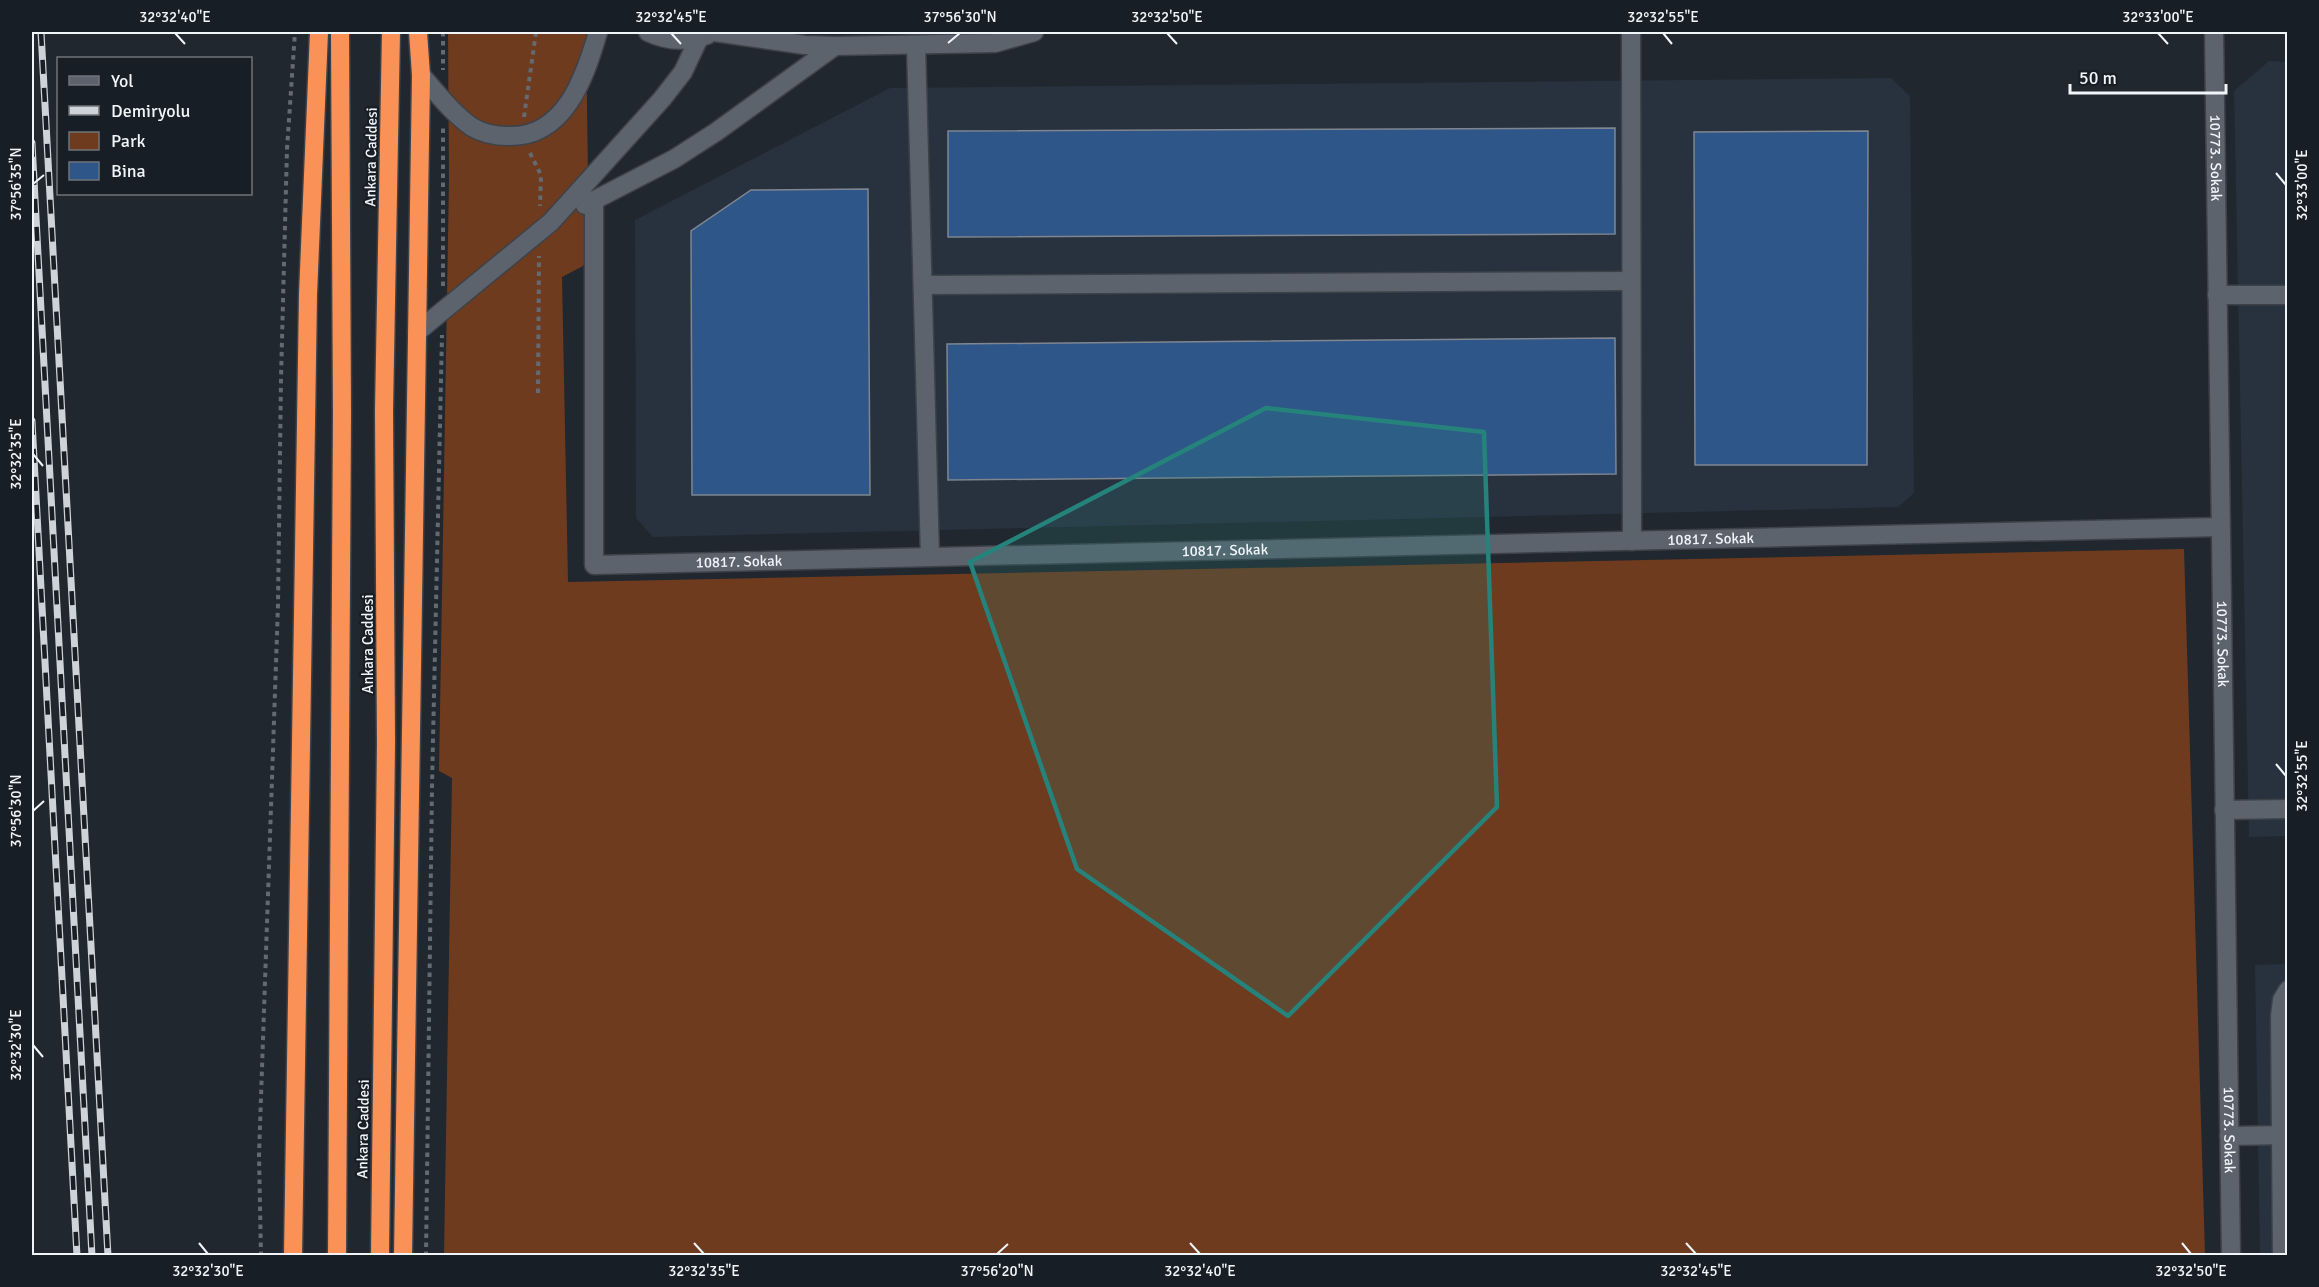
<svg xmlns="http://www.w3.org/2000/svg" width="2319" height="1287" viewBox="0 0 2319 1287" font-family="Signika,sans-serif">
	<rect width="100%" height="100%" fill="#21272f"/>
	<path fill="#28313e" d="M2269 61 2287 62V836L2249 837 2234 91Z
		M1891 78 1910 96 1914 493 1898 507 653 537 636 518 635 220 890 88Z
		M2287 964V1255H2260L2255 965Z"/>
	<path fill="#6e3b1f" d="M448 32H586L589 250 583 266 562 277 568 582 2184 549 2205 1255H444L452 778 439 771 449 178Z"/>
	<path fill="#2f5688" stroke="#7f8690" stroke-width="1.5" d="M1615 128V234L948 237V131Z
		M1868 131 1867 465H1695L1694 132Z
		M868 189 870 495H692L691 231 751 190Z
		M1615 338 1616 474 948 480 947 344Z"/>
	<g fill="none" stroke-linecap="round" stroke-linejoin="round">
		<g stroke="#3d4249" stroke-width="21">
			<g id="minor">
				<path d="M648 32C667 41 688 42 707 35"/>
				<path d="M715 32 805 45 835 46 995 43 1034 32"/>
				<path d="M1631 32 1632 541"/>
				<path id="s1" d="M2214 32 2231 1256"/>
				<path d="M916 45 930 557"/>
				<path d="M421 75C436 92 453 114 472 127 482 133 496 136 508 136 565 138 585 77 598 32"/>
				<path id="s2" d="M594 200V565L2219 527"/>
				<path d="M585 205 674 159 716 132 835 46"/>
				<path d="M923 285 1631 281"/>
				<path d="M2217 295H2288"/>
				<path d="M417 332 551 222 662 99 683 72 699 38"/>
				<path d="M2224 810 2288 809"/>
				<path d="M2229 1136 2288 1135"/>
				<path d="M2282 1256 2280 1016 2282 1000 2288 990"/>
			</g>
		</g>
		<g stroke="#3d4249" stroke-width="21">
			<path id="highway" d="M293 1256 308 295 319 32
				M337 1256 342 414 340 32
				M380 1256 386 743 384 411 391 32
				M403 1256 421 75 418 32"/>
		</g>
		<path stroke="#646a71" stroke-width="4" stroke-dasharray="4.5 4.5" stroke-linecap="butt" d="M443 32V70
			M524 117 536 32
			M530 153 541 175 540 206
			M443 286V128
			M538 393 539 256
			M261 1256 259 1155 278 605 281 378 287 149 295 32
			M426 1256 432 786 442 335"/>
		<use href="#minor" stroke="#5c636d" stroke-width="18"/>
		<use href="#highway" stroke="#fa9156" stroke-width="18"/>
		<g stroke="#ced3d9" stroke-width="7">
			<path id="rail" d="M41 32 108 1256
				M32 143 92 1256
				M32 421 77 1256"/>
		</g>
		<use href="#rail" stroke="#181e25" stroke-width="4.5" stroke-dasharray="14" stroke-linecap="butt"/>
	</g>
	<path fill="#26837c" fill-opacity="0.2" stroke="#26837c" stroke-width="4.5" stroke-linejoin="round" d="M1266 408 1484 432 1497 807 1288 1016 1077 869 970 562Z"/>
	<path fill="none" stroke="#f0f5fa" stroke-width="2" d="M175 33 185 44M671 33 681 44M1167 33 1177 44M1663 33 1672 44M2158 33 2168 44M948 43 960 33M2276 173 2286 185M33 184 44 175M33 454 43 466M2276 764 2286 776M33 811 44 801M33 1045 43 1057M199 1243 208 1254M694 1243 704 1254M1190 1243 1200 1254M1686 1243 1696 1254M2182 1243 2191 1254M997 1254 1008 1244"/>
	<g text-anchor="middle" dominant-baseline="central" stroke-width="4.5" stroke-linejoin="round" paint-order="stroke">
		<g font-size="15" fill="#f0f5fa" stroke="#181e25">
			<text transform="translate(371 157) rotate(-89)">Ankara Caddesi</text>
			<text stroke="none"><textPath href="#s1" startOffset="126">10773. Sokak</textPath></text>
			<text stroke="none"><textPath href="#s2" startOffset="1482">10817. Sokak</textPath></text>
			<text stroke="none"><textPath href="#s2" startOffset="996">10817. Sokak</textPath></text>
			<text stroke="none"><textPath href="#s2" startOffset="510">10817. Sokak</textPath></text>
			<text transform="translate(368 644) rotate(-90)">Ankara Caddesi</text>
			<text stroke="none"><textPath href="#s1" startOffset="612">10773. Sokak</textPath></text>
			<text transform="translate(363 1129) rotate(-89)">Ankara Caddesi</text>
			<text stroke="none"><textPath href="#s1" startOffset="1098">10773. Sokak</textPath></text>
		</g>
	</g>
	<rect width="2319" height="1287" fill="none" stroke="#181e25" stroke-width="66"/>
	<rect x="57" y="57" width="195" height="138" fill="#181e25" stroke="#6e747a" stroke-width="1.5"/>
	<rect x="69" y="76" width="30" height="9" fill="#5c636d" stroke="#6e747a" stroke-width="1.5"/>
	<text x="111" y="87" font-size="18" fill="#f0f5fa">Yol</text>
	<rect x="69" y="106" width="30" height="9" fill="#ced3d9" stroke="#6e747a" stroke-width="1.5"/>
	<text x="111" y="117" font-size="18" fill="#f0f5fa">Demiryolu</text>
	<rect x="69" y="132" width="30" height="18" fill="#6e3b1f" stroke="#6e747a" stroke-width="1.5"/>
	<text x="111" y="147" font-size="18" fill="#f0f5fa">Park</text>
	<rect x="69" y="162" width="30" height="18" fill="#2f5688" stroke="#6e747a" stroke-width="1.5"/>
	<text x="111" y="177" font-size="18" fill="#f0f5fa">Bina</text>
	<path d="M2070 84v9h156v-9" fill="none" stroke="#f0f5fa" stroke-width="3"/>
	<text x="2079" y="84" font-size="18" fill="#f0f5fa" stroke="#181e25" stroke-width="4.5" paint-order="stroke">50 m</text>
	<rect x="33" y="33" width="2253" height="1221" fill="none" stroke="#f0f5fa" stroke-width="2"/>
	<g font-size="15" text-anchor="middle" fill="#f0f5fa">
		<text x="175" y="22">32°32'40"E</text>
		<text x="671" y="22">32°32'45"E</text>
		<text x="960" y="22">37°56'30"N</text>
		<text x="1167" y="22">32°32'50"E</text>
		<text x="1663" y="22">32°32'55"E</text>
		<text x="2158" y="22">32°33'00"E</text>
		<text transform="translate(16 184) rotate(-90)" y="5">37°56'35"N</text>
		<text transform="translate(2302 185) rotate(-90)" y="5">32°33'00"E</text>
		<text transform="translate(16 454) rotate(-90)" y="5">32°32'35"E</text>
		<text transform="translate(2302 776) rotate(-90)" y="5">32°32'55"E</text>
		<text transform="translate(16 811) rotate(-90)" y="5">37°56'30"N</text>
		<text transform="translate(16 1045) rotate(-90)" y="5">32°32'30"E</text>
		<text x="208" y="1276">32°32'30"E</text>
		<text x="704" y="1276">32°32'35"E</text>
		<text x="997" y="1276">37°56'20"N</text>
		<text x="1200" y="1276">32°32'40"E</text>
		<text x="1696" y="1276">32°32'45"E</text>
		<text x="2191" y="1276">32°32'50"E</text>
	</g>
</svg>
